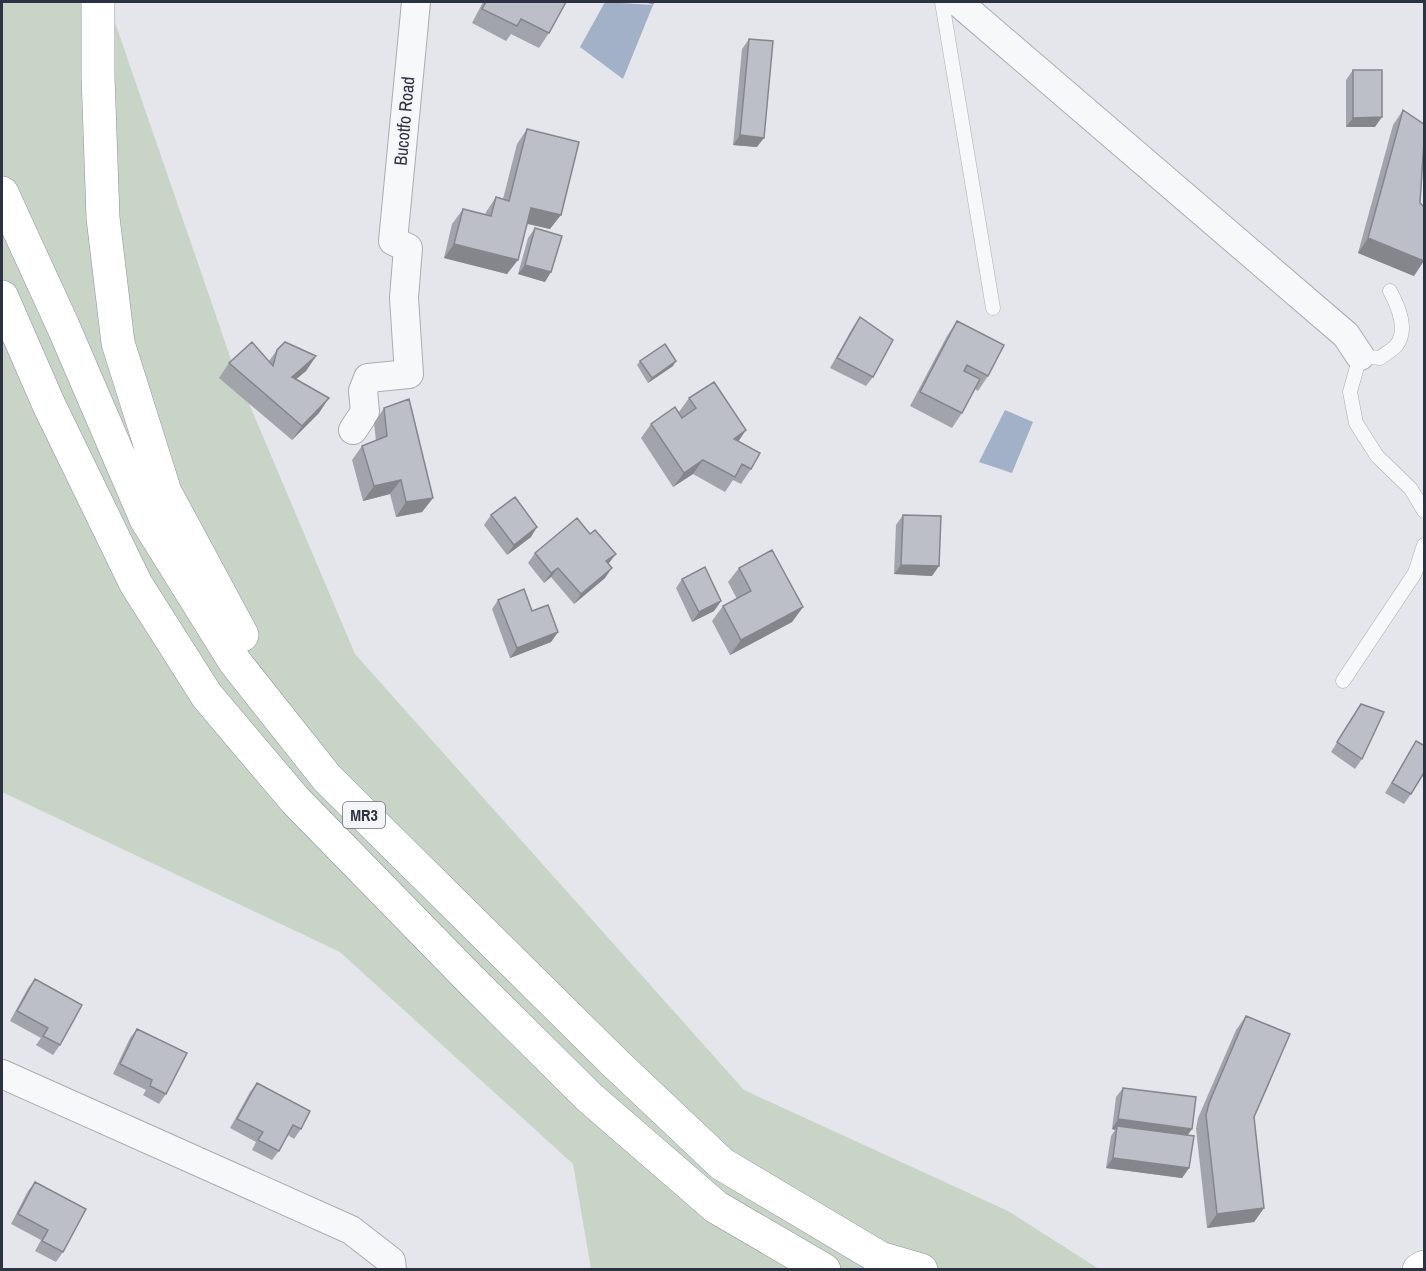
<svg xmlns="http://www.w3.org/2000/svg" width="1426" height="1271" viewBox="0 0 1426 1271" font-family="'Archivo Narrow',sans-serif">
	<rect width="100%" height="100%" fill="#e4e6eb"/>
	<path fill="#c8d4c6" d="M2 2H108L234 368 355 654 744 1090 1008 1211 1099 1269H591L573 1164 340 952 2 792Z"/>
	<path fill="#a2b0c8" d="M605 2 653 5 623 79 580 47Z
		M1005 410 1033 422 1012 473 979 462Z"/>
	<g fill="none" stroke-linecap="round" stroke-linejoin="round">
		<g stroke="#a9acb5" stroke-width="15">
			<path id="lane" d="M942 2 993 308
				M1390 291C1398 306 1409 330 1396 346 1392 350 1385 354 1380 358L1360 356 1350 392 1356 423 1377 456 1411 489 1424 511
				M1343 681 1415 573 1424 545"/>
		</g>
		<g stroke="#a9acb5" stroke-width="30">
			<path id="street" d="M958 2 1346 335 1360 356
				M353 430 365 412 363 391 368 378 409 374 404 298 408 248 393 241 416 2
				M2 1074 351 1230 391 1261 392 1270"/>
		</g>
		<g stroke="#8d92a1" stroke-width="34">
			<path id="highway" d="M98 2V76L103 218 118 343 165 492 242 635
				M2 193 63 326 146 519 235 662 327 778 615 1063 722 1164 880 1258 921 1270
				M2 297 49 405 136 584 207 696 295 800 468 977 589 1097 716 1207 824 1270
				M1419 1270 1424 1267"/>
		</g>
		<use href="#lane" stroke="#f7f8fa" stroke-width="14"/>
		<use href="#street" stroke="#f7f8fa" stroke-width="28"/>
		<use href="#highway" stroke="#fff" stroke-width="33"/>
	</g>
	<path fill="#a2a4ac" d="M483 2H566L549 33 539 48 511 34 506 41 472 23Z
		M645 2H655L653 5Z
		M749 39 757 147 733 145 742 49Z
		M1353 70 1375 127H1346V80Z
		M1403 110 1414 276 1358 253 1393 125Z
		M527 129 550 229 527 224 507 274 444 258 452 224 463 209 485 215 486 212 496 197 503 199 517 144Z
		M535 228 545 282 518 274 528 238Z
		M860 317 873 377 866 386 830 368 853 327Z
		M957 321 988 376 978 391 975 389 962 413 952 428 910 406 947 336Z
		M277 350 316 356 306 371 296 379 319 413 292 440 219 378 229 363 269 361Z
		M640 361 673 366 648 383 637 365Z
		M689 398 739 442 751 469 741 484 733 480 725 492 693 474 673 487 641 438 651 424 679 412Z
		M384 408 433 498 422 512 396 517 390 494 363 501 352 460 362 446 376 441 374 423Z
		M491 515 531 537 507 555 484 525Z
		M903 515 932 576 894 574 896 525Z
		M535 553 608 564 605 578 574 604 551 577 544 583 528 563Z
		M739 568 803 607 792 622 730 655 712 621 723 606 737 599 728 582Z
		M682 579 721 601 714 611 692 622 676 588Z
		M498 600 532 611 558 632 551 642 510 658 492 609Z
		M1361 704 1362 759 1355 769 1331 752Z
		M1416 741 1411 794 1404 804 1385 793 1410 751Z
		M35 979 60 1045 53 1055 36 1045 41 1038 10 1021 28 988Z
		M1246 1016 1254 1117 1264 1208 1254 1222 1207 1228 1196 1129 1198 1118 1236 1030Z
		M137 1029 166 1094 159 1104 143 1095 146 1090 113 1074 130 1038Z
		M257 1083 301 1129 294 1139 288 1135 279 1151 272 1160 252 1150 256 1142 230 1128 250 1092Z
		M1123 1088 1192 1129 1187 1135 1189 1168 1182 1178 1106 1168 1111 1136 1115 1130 1112 1129 1116 1097Z
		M35 1182 63 1252 56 1262 35 1251 41 1240 11 1224 28 1191Z"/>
	<path fill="#84868c" d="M1382 117 1375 127H1346L1353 118Z
		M740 135 764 138 757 147 733 145Z
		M531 208 561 215 550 229 521 222Z
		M1368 238 1424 261 1414 276 1358 253Z
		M454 244 518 260 507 274 444 258Z
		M525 265 551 272 545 282 518 274Z
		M316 356 306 371 282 391 292 377Z
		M676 361 673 366 648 383 652 378Z
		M329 398 319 413 292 440 302 426Z
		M746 430 736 445 734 439Z
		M703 460 693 474 673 487 684 473Z
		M401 480 390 494 363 501 374 486Z
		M433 498 422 512 396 517 406 502Z
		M537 527 531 537 507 555 514 545Z
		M616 554 609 563 599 571 606 561Z
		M901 565 939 566 932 576 894 574Z
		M558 568 551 577 544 583 551 573Z
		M612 568 605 578 574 604 581 594Z
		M721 601 714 611 692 622 699 612Z
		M803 607 792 622 730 655 741 640Z
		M558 632 551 642 510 658 517 648Z
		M1118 1119 1192 1129 1185 1139 1117 1126 1115 1130 1112 1129Z
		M1113 1158 1189 1168 1182 1178 1106 1168Z
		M1264 1208 1254 1222 1207 1228 1217 1214Z"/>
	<path fill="#bcbfc8" stroke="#84868c" stroke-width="1.5" d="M486 2H566L549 33 521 19 517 26 482 9Z
		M749 39 773 41 764 138 740 135Z
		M1353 70H1382V117L1353 118Z
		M1403 110 1425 125 1420 203 1425 208 1424 261 1368 238Z
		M527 129 579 142 561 215 531 208 518 260 454 244 463 209 491 216 496 197 509 201Z
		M535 228 562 236 551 272 525 265Z
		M860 317 893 340 873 377 837 358Z
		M957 321 1004 345 988 376 967 365 964 371 980 379 962 413 920 392Z
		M252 342 273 366 277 350 285 342 316 356 292 377 329 398 302 426 229 363Z
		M665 344 676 361 652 378 640 361Z
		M714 382 746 430 734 439 760 453 751 469 742 464 735 477 703 460 684 473 651 424 675 407 682 418 696 408 689 398Z
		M409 399 433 498 406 502 401 480 374 486 362 446 387 436 384 408Z
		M515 497 537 527 514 545 491 515Z
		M903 515 941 516 939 566 901 565Z
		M577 518 590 534 595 530 616 554 606 561 612 568 581 594 558 568 551 573 535 553Z
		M772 550 803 607 741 640 723 606 751 591 739 568Z
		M705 567 721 601 699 612 682 579Z
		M524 589 532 611 548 605 558 632 517 648 498 600Z
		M1361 704 1384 712 1362 759 1337 742Z
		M1416 741 1425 746V771L1411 794 1392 783Z
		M35 979 82 1005 60 1045 43 1036 48 1028 17 1011Z
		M1246 1016 1290 1034 1254 1117 1264 1208 1217 1214 1206 1115 1209 1103Z
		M137 1029 187 1053 166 1094 150 1086 152 1080 120 1064Z
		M257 1083 310 1111 301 1129 293 1125 279 1151 258 1140 263 1132 237 1119Z
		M1123 1088 1196 1097 1192 1129 1118 1119Z
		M1117 1126 1194 1136 1189 1168 1113 1158Z
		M35 1182 86 1209 63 1252 42 1241 48 1230 18 1214Z"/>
	<g text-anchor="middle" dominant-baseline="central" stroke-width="4.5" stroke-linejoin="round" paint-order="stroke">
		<rect fill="#f4f5f8" stroke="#696c79" stroke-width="1.5" x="343" y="802" width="42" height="26" rx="4.5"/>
		<g font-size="16" font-weight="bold" fill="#2d3243">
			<text x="364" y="815">MR3</text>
		</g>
		<g font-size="18" fill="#2d3243" stroke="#f4f5f8">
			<text transform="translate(404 121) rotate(-85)">Bucotfo Road</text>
		</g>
	</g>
	<rect width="1426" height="1271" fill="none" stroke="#2d3243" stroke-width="6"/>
</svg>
